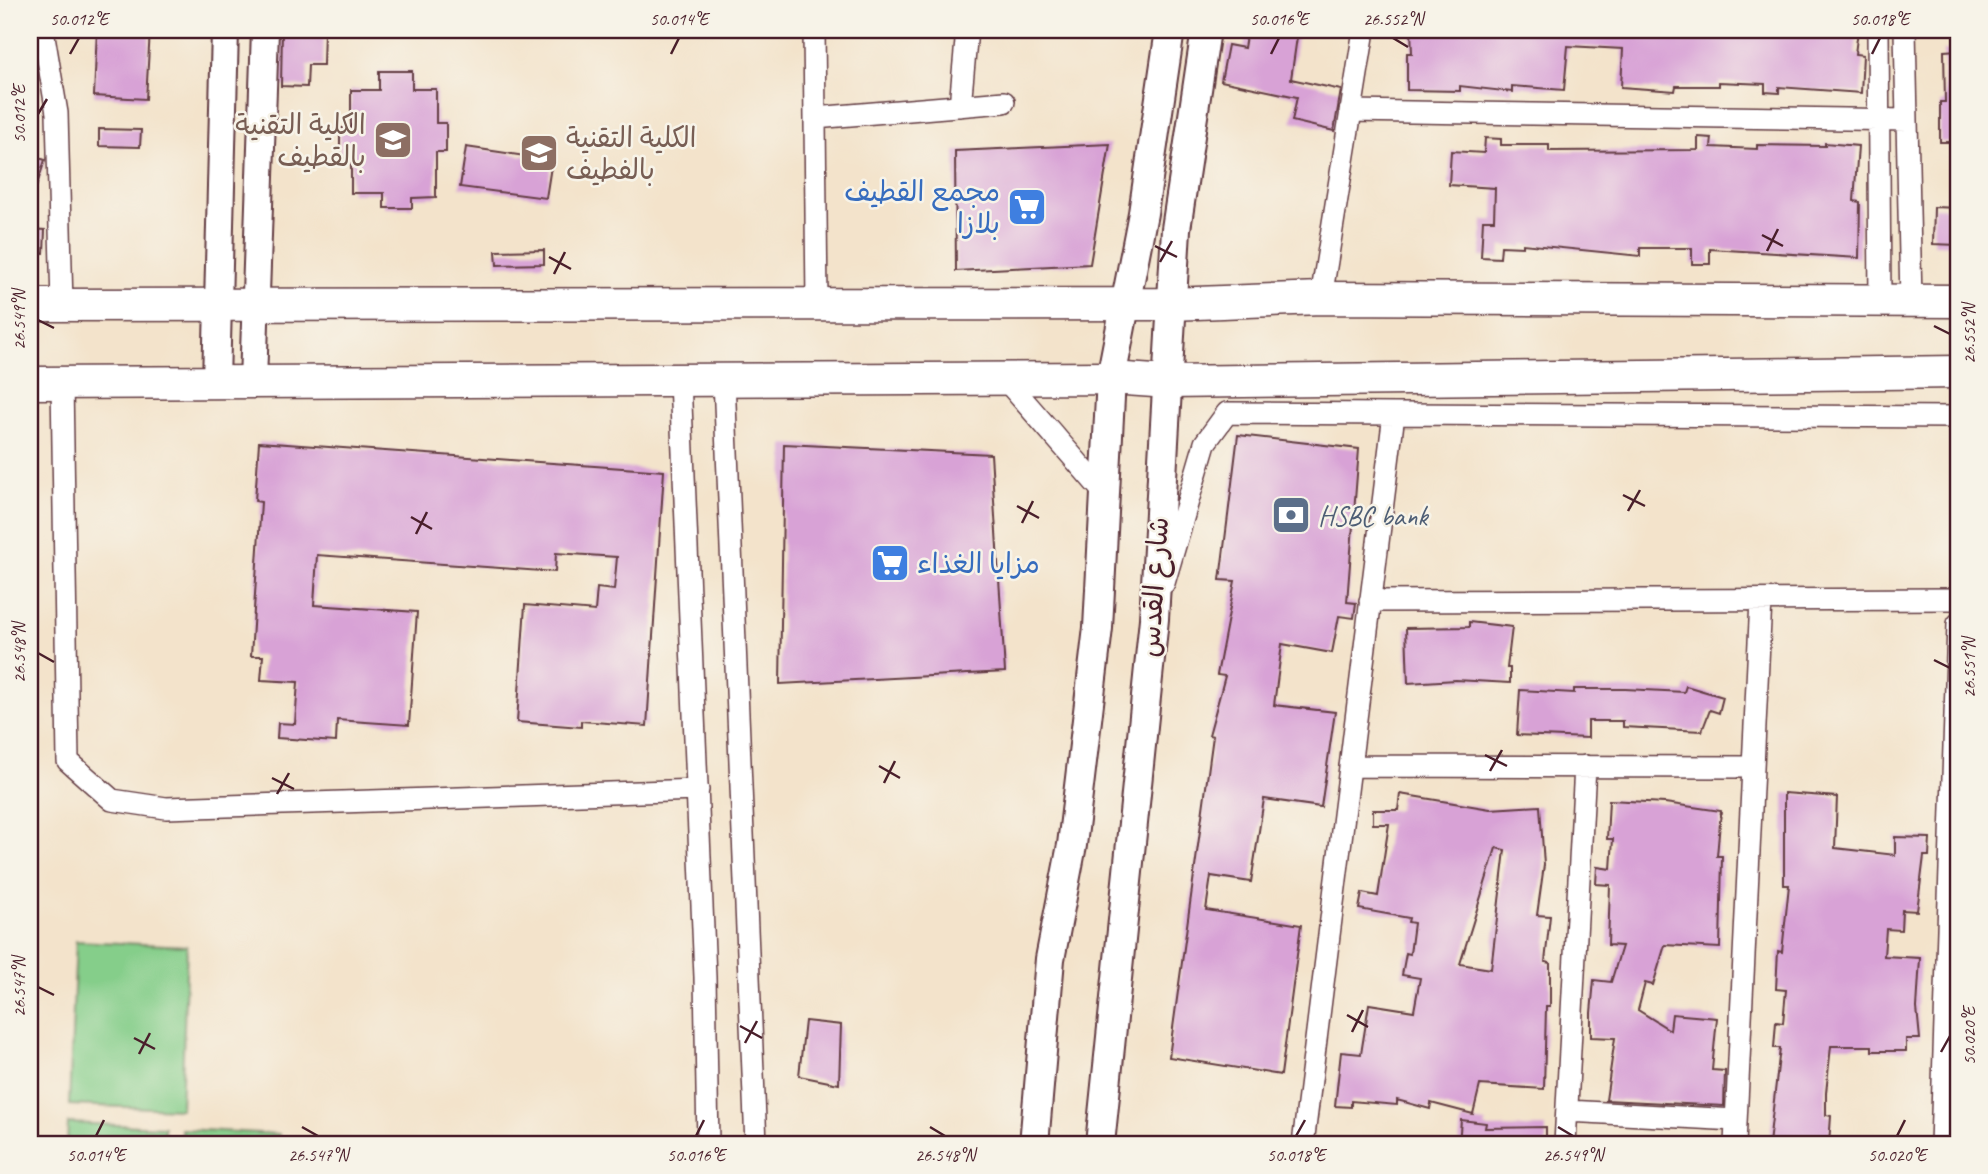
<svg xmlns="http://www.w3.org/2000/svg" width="1988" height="1174" viewBox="0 0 1988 1174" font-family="Caveat,'Playpen Sans Arabic',sans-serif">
	<rect width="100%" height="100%" fill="#f7f3e8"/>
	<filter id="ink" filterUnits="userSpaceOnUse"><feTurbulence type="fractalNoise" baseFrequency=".0143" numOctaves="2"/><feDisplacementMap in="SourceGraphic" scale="14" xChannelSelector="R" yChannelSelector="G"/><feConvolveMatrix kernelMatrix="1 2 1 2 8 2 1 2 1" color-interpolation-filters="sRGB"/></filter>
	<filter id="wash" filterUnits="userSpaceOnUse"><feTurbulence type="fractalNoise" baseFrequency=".00686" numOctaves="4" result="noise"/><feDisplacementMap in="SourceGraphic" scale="28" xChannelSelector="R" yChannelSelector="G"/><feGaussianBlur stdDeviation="1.57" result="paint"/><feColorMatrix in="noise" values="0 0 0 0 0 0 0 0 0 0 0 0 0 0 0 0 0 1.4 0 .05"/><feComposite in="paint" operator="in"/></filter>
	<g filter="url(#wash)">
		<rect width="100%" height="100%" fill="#f3e3cb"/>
		<path fill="#85ce8a" stroke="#68765a" stroke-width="2" d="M76 941 187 946 181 1109 69 1105Z
			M68 1123 164 1127V1144H67Z
			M181 1129 279 1134V1144H181Z"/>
		<g id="blocks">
			<path fill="#d8a2d6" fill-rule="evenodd" d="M97 30H150L146 99 94 96Z
				M282 30H324L323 65H308L307 87 281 86Z
				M1247 30H1298L1291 79 1341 90 1334 131 1292 121 1297 97 1221 81 1228 45 1244 48Z
				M1411 30H1858L1855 54 1863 55 1861 93 1779 87V93L1765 92V84L1719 82V86H1676L1675 91 1621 87 1623 49 1568 46 1564 90 1512 86V92L1460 86V91L1407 90V53H1412Z
				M1958 50V142H1940V102H1945L1944 51Z
				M379 71H412V89H436V123H446V152H436V197L412 198V208H384V193H351V158H340V128H351V90H379Z
				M99 129 141 130 140 147 99 146Z
				M1698 137 1712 138 1711 147 1757 149V145L1825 146V143L1858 146 1854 201 1860 202 1859 258 1710 249V264H1692V248H1640V256L1523 244V247L1501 246 1500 258 1481 257 1483 220H1494L1495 188 1449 185 1451 151 1484 153 1485 138 1501 139V145H1549V151L1698 150Z
				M1110 144 1090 264 956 271 955 151Z
				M466 147 552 160 546 198 460 187Z
				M30 155 45 160 32 200 30 199Z
				M1934 207 1958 208V245L1933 244Z
				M30 229 45 230 44 253H30Z
				M544 250V264L497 265 496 251Z
				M1238 435 1359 449 1347 602 1356 603 1354 618 1339 616 1332 653 1282 644 1274 705 1335 712 1321 807 1264 799 1251 882 1211 876 1206 910 1301 925 1281 1075 1169 1057 1213 736 1209 735 1225 676 1217 675 1235 581 1220 580Z
				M259 442 664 471 647 726 581 721V727L517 722 525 605 595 611 597 588 614 590 617 557 556 553 555 572 317 555 314 605 417 612 409 725 337 720 336 742 277 738 278 723 295 724 298 682 261 680 263 656H251L261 502 255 501Z
				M784 444 991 454 1005 672 780 684Z
				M1469 622 1512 627 1507 668H1510V683L1456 680 1408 683 1406 628 1469 627Z
				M1686 686 1723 697 1719 713 1710 710 1702 731 1623 727V721H1588V738L1517 735 1520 690 1574 693V689H1625L1684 692Z
				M1784 793 1837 797 1835 848 1895 855V837L1930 838 1929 856H1924L1917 911 1902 910 1901 930 1886 929 1884 956 1920 958 1917 1008 1920 1039H1906V1051H1872V1046H1831L1826 1093V1115L1831 1116 1829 1144H1769L1780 1048H1774L1776 1022 1783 1023 1786 990 1776 989 1778 951 1782 952 1789 885H1784Z
				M1400 794 1490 809 1540 806 1544 865 1537 915 1550 916 1545 962 1550 963V1007H1546L1544 1089 1480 1085 1473 1114 1431 1103 1430 1109 1397 1100V1105L1351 1101V1107L1335 1106 1341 1052 1361 1054 1369 1004 1414 1011 1420 978 1402 975 1406 953 1410 954 1414 923 1408 922 1409 918 1359 909 1362 893 1378 896 1389 824H1373V810H1398ZM1496 848 1505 850 1491 969 1460 964Z
				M1609 800 1665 803 1721 811 1717 856H1722L1720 948 1665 945 1653 985 1645 983 1638 1010 1670 1030 1672 1014 1717 1018 1712 1070 1725 1071 1724 1106 1606 1100 1615 1038 1591 1037V1013L1594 980 1611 982 1622 946 1608 945 1610 885 1596 884 1597 867 1611 869 1613 839H1607Z
				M805 1021 841 1025 839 1084 799 1076Z
				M1461 1120 1486 1123 1485 1128 1546 1127V1144H1459Z"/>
		</g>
	</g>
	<g filter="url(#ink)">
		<use href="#blocks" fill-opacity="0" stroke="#633c43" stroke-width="2"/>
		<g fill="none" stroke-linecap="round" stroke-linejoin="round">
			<g stroke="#633c43" stroke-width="24">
				<path id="minor" d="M43 30 57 113 62 305
					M814 30 817 303
					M1878 30 1880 301
					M1905 30 1911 301
					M960 106 967 30
					M1350 111 1907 120
					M815 118 1004 102
					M1321 298 1364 30
					M1005 379 1105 494
					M680 380 705 977 708 1144
					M724 380 756 1144
					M62 383 68 761 112 800 166 808 698 790
					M1164 583 1205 443 1227 413 1958 417
					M1370 601 1958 599
					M1350 766 1753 767
					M1567 1111 1736 1120
					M1303 1144 1394 414
					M1565 1144 1585 766
					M1735 1144 1761 600
					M1941 1144 1958 624"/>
			</g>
			<g stroke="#633c43" stroke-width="30">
				<path id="tertiary" d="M216 382 225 30
					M253 382 265 30"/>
			</g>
			<g stroke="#633c43" stroke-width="32">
				<path id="secondary" d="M1034 1144 1050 959 1072 845 1098 628 1111 378 1143 213 1170 30
					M1100 1144 1154 619 1176 229 1206 30"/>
			</g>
			<g stroke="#633c43" stroke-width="35">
				<path id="primary" d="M30 305 1171 304 1321 298 1958 301
					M30 383 1111 378 1169 382 1958 372"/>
			</g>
			<use href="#minor" stroke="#fff" stroke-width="21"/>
			<use href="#tertiary" stroke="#fff" stroke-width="26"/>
			<use href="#secondary" stroke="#fff" stroke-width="28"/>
			<use href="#primary" stroke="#fff" stroke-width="32"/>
		</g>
	</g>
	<path fill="none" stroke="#4a1f2b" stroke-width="2.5" d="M1393 38 1408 47M70 54 79 38M671 54 679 38M1271 54 1279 38M1872 54 1880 38M38 114 47 99M1762 235 1783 246M1155 246 1177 257M1767 251 1778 229M549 257 571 269M1160 262 1172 241M554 274 565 252M38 320 54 328M1934 326 1950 334M1623 495 1645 506M1017 506 1039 518M1628 511 1640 490M411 517 432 529M1022 523 1033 501M416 534 427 512M38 653 54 662M1934 660 1950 668M1485 755 1507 766M879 766 900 778M1490 771 1502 750M272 778 294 789M884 783 895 761M277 794 289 773M38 987 54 995M1347 1015 1368 1027M740 1026 762 1038M1352 1032 1363 1010M134 1038 155 1049M745 1043 757 1021M1941 1052 1950 1036M139 1054 150 1033M302 1127 318 1136M930 1127 945 1136M1558 1127 1573 1136M96 1136 104 1120M696 1136 704 1120M1296 1136 1305 1120M1897 1136 1905 1120"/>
	<defs>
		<g id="school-square" transform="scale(2.0125)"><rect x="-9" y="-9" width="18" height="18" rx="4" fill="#8d6e63" stroke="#f7f3e8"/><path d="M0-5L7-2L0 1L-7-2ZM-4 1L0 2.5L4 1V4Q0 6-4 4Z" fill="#fff"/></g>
		<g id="university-square" transform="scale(2.0125)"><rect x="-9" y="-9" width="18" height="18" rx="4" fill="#8d6e63" stroke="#f7f3e8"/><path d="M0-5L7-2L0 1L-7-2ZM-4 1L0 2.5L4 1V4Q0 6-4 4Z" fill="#fff"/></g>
		<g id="supermarket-square" transform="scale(2.0125)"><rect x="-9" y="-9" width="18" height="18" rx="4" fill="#3f7fe0" stroke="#f7f3e8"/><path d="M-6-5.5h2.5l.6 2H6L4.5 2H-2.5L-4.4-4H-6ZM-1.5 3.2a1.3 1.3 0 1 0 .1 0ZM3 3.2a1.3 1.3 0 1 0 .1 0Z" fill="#fff"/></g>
		<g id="bank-square" transform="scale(2.0125)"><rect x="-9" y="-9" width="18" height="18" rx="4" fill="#5c6f8a" stroke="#f7f3e8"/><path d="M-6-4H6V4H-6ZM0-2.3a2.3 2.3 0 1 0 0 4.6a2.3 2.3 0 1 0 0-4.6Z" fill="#fff"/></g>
	</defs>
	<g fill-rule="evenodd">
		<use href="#school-square" x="393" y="140"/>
		<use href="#university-square" x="539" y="153"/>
		<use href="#supermarket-square" x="1027" y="207"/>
		<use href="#bank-square" x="1291" y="515"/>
		<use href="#supermarket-square" x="890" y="563"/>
	</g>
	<g text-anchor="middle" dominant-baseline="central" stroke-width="5" stroke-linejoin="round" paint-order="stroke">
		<g font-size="28" fill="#785e54" stroke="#f7f3e8" text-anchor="end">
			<text x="366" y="124">الكلية التقنية<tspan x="366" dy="32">بالقطيف</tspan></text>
			<text x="566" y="137" text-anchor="start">الكلية التقنية<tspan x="566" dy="32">بالفطيف</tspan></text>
		</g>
		<g font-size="28" fill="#366cbe" stroke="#f7f3e8" text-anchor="end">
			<text x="1000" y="191">مجمع القطيف<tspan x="1000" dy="32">بلازا</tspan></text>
			<text x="917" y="563" text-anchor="start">مزايا الغذاء</text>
		</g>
		<g font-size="28" fill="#4e5e75" stroke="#f7f3e8" text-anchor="start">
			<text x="1318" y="515">HSBC bank</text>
		</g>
		<g font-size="28" fill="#4a1f2b" stroke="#f7f3e8">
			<text transform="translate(1154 587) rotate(-86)">شارع القدس</text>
		</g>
	</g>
	<rect width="1988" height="1174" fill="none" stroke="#f7f3e8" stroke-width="77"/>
	<rect x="38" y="38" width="1912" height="1098" fill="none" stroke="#4a1f2b" stroke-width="2.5"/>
	<g font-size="18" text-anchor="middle" fill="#4a1f2b">
		<text x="79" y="25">50.012°E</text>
		<text x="679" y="25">50.014°E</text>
		<text x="1279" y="25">50.016°E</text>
		<text x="1393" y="25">26.552°N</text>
		<text x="1880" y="25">50.018°E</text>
		<text transform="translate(19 114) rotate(-90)" y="6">50.012°E</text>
		<text transform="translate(19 320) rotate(-90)" y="6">26.549°N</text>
		<text transform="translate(1969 334) rotate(-90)" y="6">26.552°N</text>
		<text transform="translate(19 653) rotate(-90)" y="6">26.548°N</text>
		<text transform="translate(1969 668) rotate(-90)" y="6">26.551°N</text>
		<text transform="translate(19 987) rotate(-90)" y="6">26.547°N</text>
		<text transform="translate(1969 1036) rotate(-90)" y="6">50.020°E</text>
		<text x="96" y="1161">50.014°E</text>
		<text x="318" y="1161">26.547°N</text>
		<text x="696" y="1161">50.016°E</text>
		<text x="945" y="1161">26.548°N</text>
		<text x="1296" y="1161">50.018°E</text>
		<text x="1573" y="1161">26.549°N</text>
		<text x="1897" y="1161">50.020°E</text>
	</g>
</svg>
